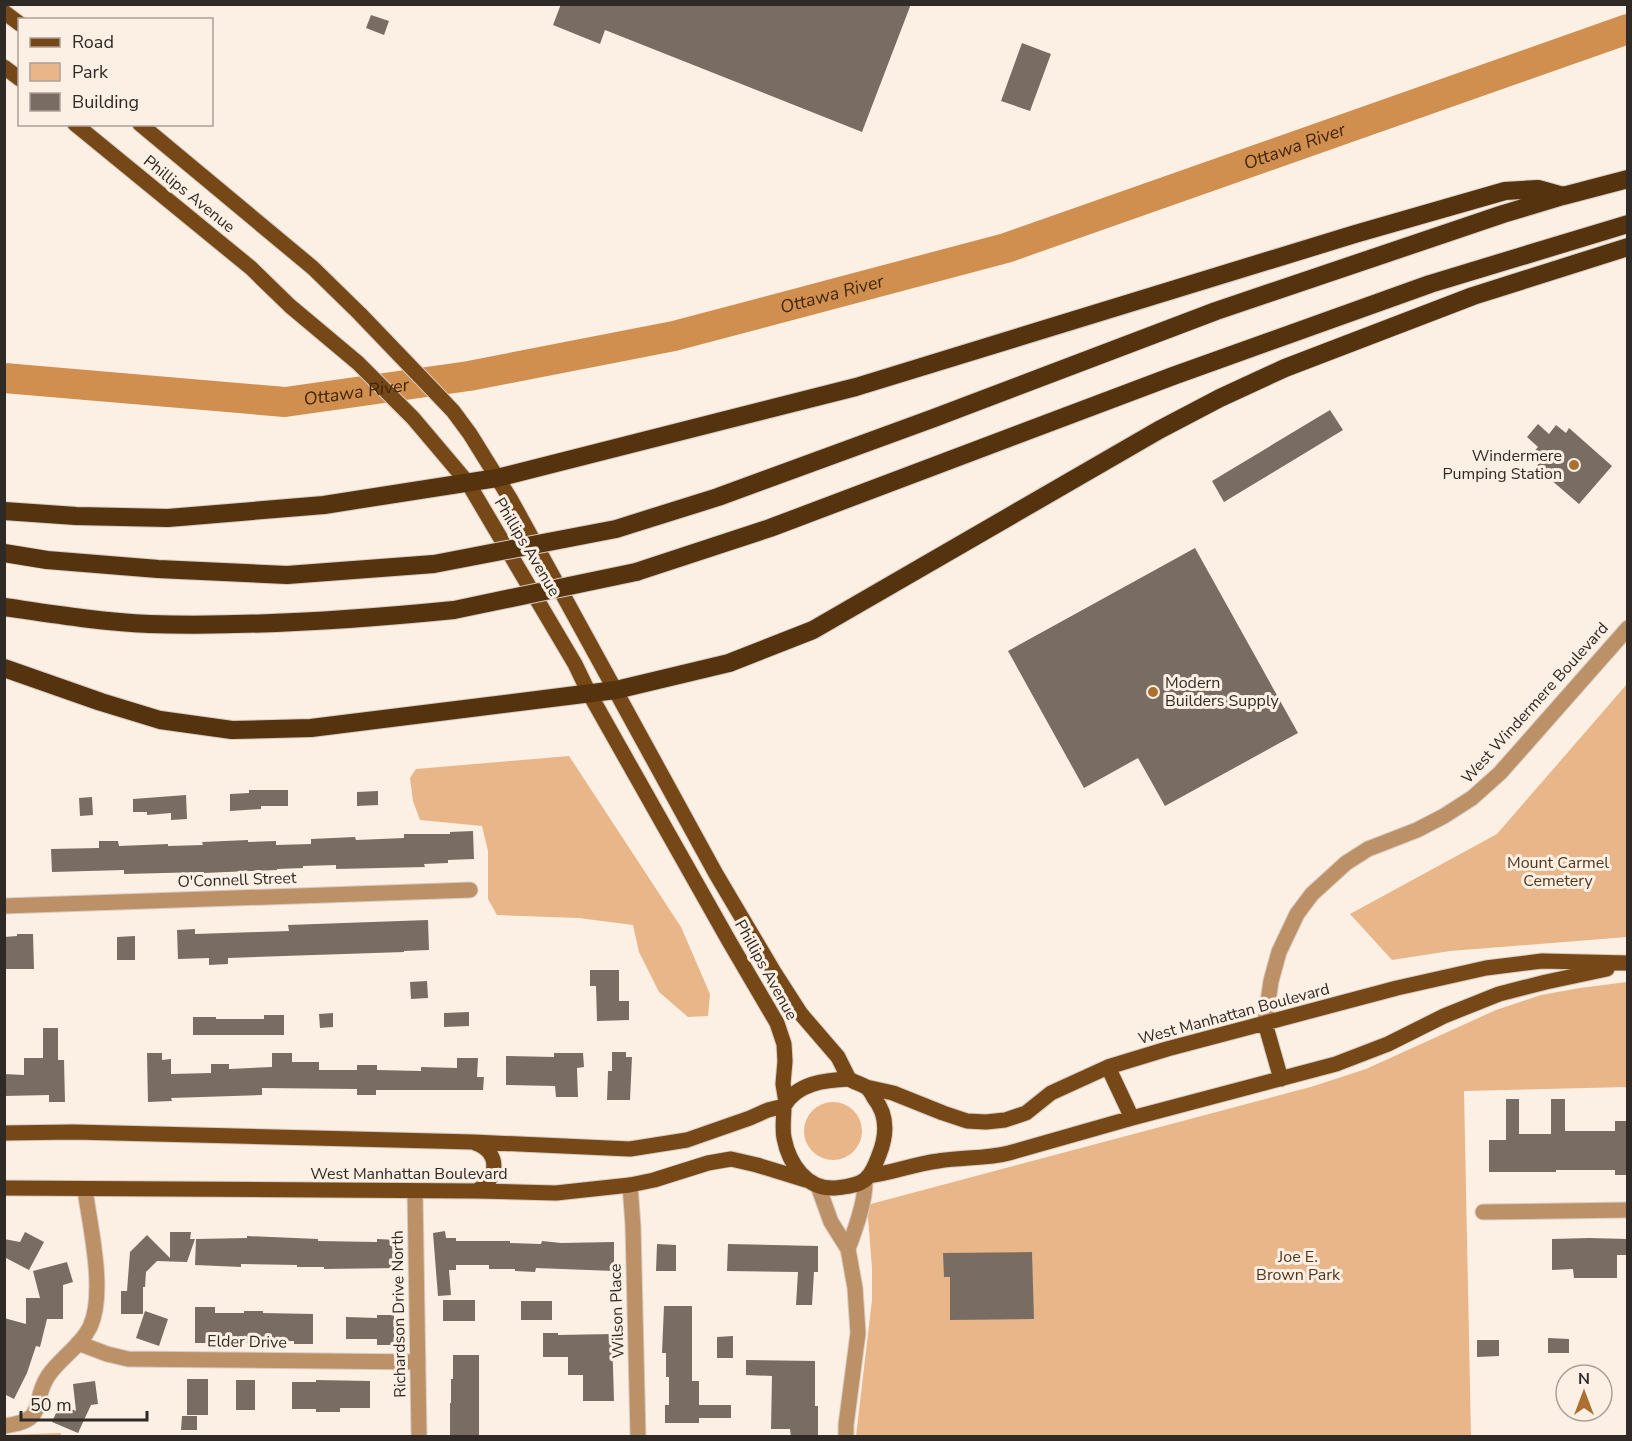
<svg xmlns="http://www.w3.org/2000/svg" width="1632" height="1441" viewBox="0 0 1632 1441" font-family="'Nunito Sans',sans-serif">
	<rect width="100%" height="100%" fill="#fcefe4"/>
	<path fill="#e8b689" d="M1627 684V937L1450 951 1392 960 1350 914 1497 834Z
		M569 756 681 927 710 994 708 1016 688 1017 659 992 639 952 633 925 579 918 497 915 488 899V851L482 826 420 820 413 801 410 778 416 769Z
		M1627 982V1087L1464 1091 1471 1436H856L872 1300V1268L867 1205 1314 1086 1366 1069 1496 1010 1541 995 1580 988Z
		M804 1131a29 29 0 1 1 58 0a29 29 0 1 1-58 0Z
		M61 1433V1436H5V1435Z"/>
	<g fill="none" stroke-linecap="round" stroke-linejoin="round">
		<path stroke="#d08f4f" stroke-width="30" id="s1" d="M4 378 285 402 469 376 674 336 1006 248 1628 29"/>
	</g>
	<path fill="#796d63" d="M561 4H911L862 132 605 30 600 44 553 25Z
		M371 15 389 21 384 35 366 28Z
		M1022 43 1051 54 1030 111 1001 101Z
		M1330 410 1343 430 1224 502 1212 481Z
		M1538 424 1549 434 1556 425 1566 433 1569 428 1612 466 1579 504 1536 467 1539 463 1531 455 1538 447 1527 437Z
		M1195 548 1298 733 1165 806 1138 758 1084 788 1008 651Z
		M249 790H288V806H261V809L230 811V794L249 793Z
		M378 791V805L357 806V792Z
		M186 795 187 819 171 820V813L147 815V812H133V799Z
		M92 797 93 815 80 816 79 798Z
		M473 831 474 859 448 860V863L424 864 425 867 336 869V865L303 866V868L277 869V870L204 873V872L124 874V870L52 872 51 849 99 848V841H118L119 846 168 844V846L203 845 202 842 248 840V842L276 841V845L311 844V839L355 837 356 840 404 838V834H450V832Z
		M428 920 429 950 404 951V952L228 958V964L209 965V958L178 959 177 930 195 929V934L258 932 289 931 288 925Z
		M17 934H33L34 969H4V937L17 936Z
		M135 936V960H117V937Z
		M590 970H619V1001H629V1020L597 1021 596 986H590Z
		M427 981 428 998 411 999 410 982Z
		M469 1012V1026L444 1027V1013Z
		M333 1013V1027L320 1028 319 1014Z
		M264 1015H284V1035H193V1017H216V1019H264Z
		M43 1028H58V1060H64L65 1102H49V1095L4 1096V1074L24 1075V1058H43Z
		M612 1052H626V1057H632L630 1100H607L608 1071H612Z
		M147 1053H162V1060L171 1059V1074L211 1073V1064H229V1069L272 1067V1053H292V1062H319V1070H357V1065H377V1070L421 1071V1067L457 1068V1058H478L477 1077H484L483 1090H376V1095H357V1089L262 1088V1095L171 1098 172 1101 148 1102Z
		M554 1053H583L584 1067 577 1068 578 1097H556L555 1086 506 1085V1056L554 1057Z
		M1506 1099H1519V1134H1551V1099H1565V1131H1615V1121H1628V1175H1615V1170H1556V1172H1489V1140H1506Z
		M445 1231 446 1238H456V1241H510V1243L541 1244 542 1241 561 1243 614 1242V1271L536 1268 535 1272 515 1271V1269H489V1265H456V1270H449L451 1295 438 1296 433 1233Z
		M25 1232 44 1242 29 1270 4 1257V1239L20 1242Z
		M170 1232H191L190 1239H195L187 1262 157 1261 146 1272 145 1287H143V1314H121V1291H127L130 1252 147 1235 170 1258Z
		M247 1236 318 1239V1241L377 1242V1239L399 1240V1268L324 1269V1267H297V1265L241 1264V1267L195 1265 196 1239 247 1238Z
		M1589 1238 1628 1239V1255H1617V1278H1574L1573 1269 1552 1270V1239Z
		M657 1244 676 1245V1271H656Z
		M728 1244 818 1246V1272H814L812 1305H796L798 1272 727 1271Z
		M1032 1252 1034 1319 950 1320V1277H944L943 1253Z
		M67 1262 73 1282 63 1285V1319H47L40 1347 36 1346 27 1373 14 1399 4 1394V1318L26 1324V1298H40L33 1271Z
		M443 1300H475V1321H443Z
		M521 1301H552V1320H521Z
		M664 1306H692V1381H699V1405H731V1418H699V1423H665V1405H669V1377H666V1353H662Z
		M195 1307H215V1313H244V1311H263V1313L313 1314V1344H294V1341H263V1342L242 1343H195Z
		M145 1311 168 1319 159 1346 136 1338Z
		M377 1315H394V1345H377V1339H346V1317L377 1318Z
		M543 1333H558V1335L612 1334 614 1401H583V1375H568V1357H543Z
		M733 1336V1358H717V1337Z
		M1548 1338 1569 1339V1353H1548Z
		M1477 1340H1499V1356L1477 1357Z
		M453 1355H479V1437H450V1403H451V1379H453Z
		M746 1360 815 1361V1406H818V1437H791L790 1429H771L772 1376 746 1375Z
		M187 1379H208V1415H187Z
		M236 1380H255V1410H236Z
		M316 1380 370 1381V1408H340V1412H316V1409H292V1382H316Z
		M95 1381 98 1404 91 1405 78 1433 52 1422 60 1404 76 1411 73 1384Z
		M182 1416H197V1430H181Z"/>
	<g fill="none" stroke-linecap="round" stroke-linejoin="round">
		<g stroke="#d7ccc2" stroke-width="17">
			<path id="minor" d="M4 906 470 890
				M1265 1023 1271 981 1279 952 1297 914 1312 894 1346 863 1368 849 1417 830 1444 816 1472 798 1500 773 1628 628
				M630 1185 633 1226 638 1436
				M818 1186 831 1222 848 1249 855 1288 858 1333 846 1425V1436
				M415 1192 419 1436
				M1483 1212 1628 1210
				M848 1249C855 1230 866 1200 865 1180
				M78 1343 107 1354 128 1359 418 1362
				M4 1426C49 1420 30 1404 48 1376 60 1358 80 1347 90 1327 106 1293 90 1226 85 1190"/>
		</g>
		<g stroke="#d7ccc2" stroke-width="17">
			<path id="major" d="M4 12 20 24
				M4 67 20 79
				M75 124 251 268 290 306 358 363 413 418 468 483 575 664 589 693 729 941 777 1023 784 1044 785 1061 783 1084 786 1102
				M140 124 313 268 360 314 432 389 453 411 470 434 511 500 716 874 774 972 801 1014 838 1057 849 1079
				M1265 1023 1281 1079
				M1108 1067 1132 1118
				M849 1079C854 1082 861 1084 866 1087 869 1089 872 1094 874 1098 888 1115 887 1135 879 1155 876 1163 873 1172 866 1179 858 1186 845 1187 835 1188 807 1190 789 1164 784 1138 782 1128 784 1116 784 1106 797 1083 825 1080 849 1079Z
				M866 1087 893 1093 943 1113 967 1121 986 1122 1005 1120 1026 1113 1051 1093 1108 1067 1167 1049 1397 988 1486 968 1542 961 1628 963
				M4 1133 74 1132 473 1142 630 1149 687 1140 750 1118 768 1110 784 1106
				M475 1143C501 1152 499 1180 476 1191
				M868 1176C892 1173 914 1164 938 1161 962 1157 986 1159 1009 1153L1132 1118 1336 1064 1388 1044 1444 1016 1499 994 1546 982 1607 969
				M4 1188 476 1191 556 1193 630 1185 654 1180 708 1163 731 1159 757 1165 806 1180"/>
		</g>
		<g stroke="#d7ccc2" stroke-width="20">
			<path id="highway" d="M4 511 76 516 168 518 324 505 497 478 856 387 1355 234 1505 191 1538 189 1563 196
				M616 529 718 497 934 418 1216 311 1503 214 1563 196 1628 179
				M4 553 47 560 158 569 287 575 434 564
				M636 572 770 528 1173 376 1430 284 1628 224
				M4 607C52 614 101 622 149 624 252 627 353 620 454 610
				M4 668 101 702 160 720 232 730 311 728 616 690 729 663 813 630 1159 430 1220 398 1285 368 1473 296 1628 247"/>
		</g>
		<use href="#minor" stroke="#bd9168" stroke-width="15"/>
		<use href="#major" stroke="#764817" stroke-width="15"/>
		<use href="#highway" stroke="#55330f" stroke-width="18"/>
		<g stroke="#d7ccc2" stroke-width="20" stroke-linecap="butt">
			<path id="highway-bridge" d="M434 564 616 529
				M454 610 636 572"/>
		</g>
		<use href="#highway-bridge" stroke="#55330f" stroke-width="18"/>
	</g>
	<g fill="#aa6f31" stroke="#fcefe4" stroke-width="2">
		<circle cx="1574" cy="465" r="6"/>
		<circle cx="1153" cy="692" r="6"/>
	</g>
	<g text-anchor="middle" dominant-baseline="central" stroke-width="6" stroke-linejoin="round" paint-order="stroke">
		<g font-size="16" fill="#2f2a25" stroke="#fcefe4">
			<text transform="translate(189 194) rotate(39)">Phillips Avenue</text>
			<text transform="translate(527 547) rotate(59)">Phillips Avenue</text>
			<text transform="translate(1535 703) rotate(-48)">West Windermere Boulevard</text>
			<text transform="translate(237 880) rotate(-2)">O'Connell Street</text>
			<text transform="translate(766 970) rotate(61)">Phillips Avenue</text>
			<text transform="translate(1234 1014) rotate(-15)">West Manhattan Boulevard</text>
			<text x="409" y="1174">West Manhattan Boulevard</text>
			<text transform="translate(617 1311) rotate(-92)">Wilson Place</text>
			<text transform="translate(399 1314) rotate(-91)">Richardson Drive North</text>
			<text transform="translate(247 1342) rotate(1)">Elder Drive</text>
		</g>
		<g font-size="16" fill="#2f2a25" stroke="#fcefe4" text-anchor="end">
			<text x="1562" y="456">Windermere<tspan x="1562" dy="18">Pumping Station</tspan></text>
			<text x="1165" y="683" text-anchor="start">Modern<tspan x="1165" dy="18">Builders Supply</tspan></text>
		</g>
		<g font-size="16" fill="#52361b" stroke="#fcefe4">
			<text x="1558" y="863">Mount Carmel<tspan x="1558" dy="18">Cemetery</tspan></text>
			<text x="1298" y="1257">Joe E.<tspan x="1298" dy="18">Brown Park</tspan></text>
		</g>
		<g font-size="18" font-style="italic" fill="#412609" stroke="#fcefe4">
			<text stroke="none"><textPath href="#s1" startOffset="1326">Ottawa River</textPath></text>
			<text stroke="none"><textPath href="#s1" startOffset="840">Ottawa River</textPath></text>
			<text stroke="none"><textPath href="#s1" startOffset="354">Ottawa River</textPath></text>
		</g>
	</g>
	<rect width="1632" height="1441" fill="none" stroke="#2f2a25" stroke-width="12"/>
	<rect x="18" y="18" width="195" height="108" fill="#fcefe4" stroke="#aaa098" stroke-width="1.5"/>
	<rect x="30" y="38" width="30" height="9" fill="#764817" stroke="#aaa098" stroke-width="1.5"/>
	<text x="72" y="48" font-size="18" fill="#2f2a25">Road</text>
	<rect x="30" y="63" width="30" height="18" fill="#e8b689" stroke="#aaa098" stroke-width="1.5"/>
	<text x="72" y="78" font-size="18" fill="#2f2a25">Park</text>
	<rect x="30" y="93" width="30" height="18" fill="#796d63" stroke="#aaa098" stroke-width="1.5"/>
	<text x="72" y="108" font-size="18" fill="#2f2a25">Building</text>
	<g transform="translate(1584 1393)"><circle r="28" fill="#fcefe4" stroke="#aaa098" stroke-width="1.5"/>
	<path d="M0-4.5L10 22L0 15L-10 22Z" fill="#aa6f31"/>
	<text y="-9" font-size="16" font-weight="bold" text-anchor="middle" fill="#2f2a25">N</text>
	</g>
	<path d="M21 1411v9h126v-9" fill="none" stroke="#2f2a25" stroke-width="3"/>
	<text x="30" y="1411" font-size="18" fill="#2f2a25" stroke="#fcefe4" stroke-width="4.5" paint-order="stroke">50 m</text>
</svg>
